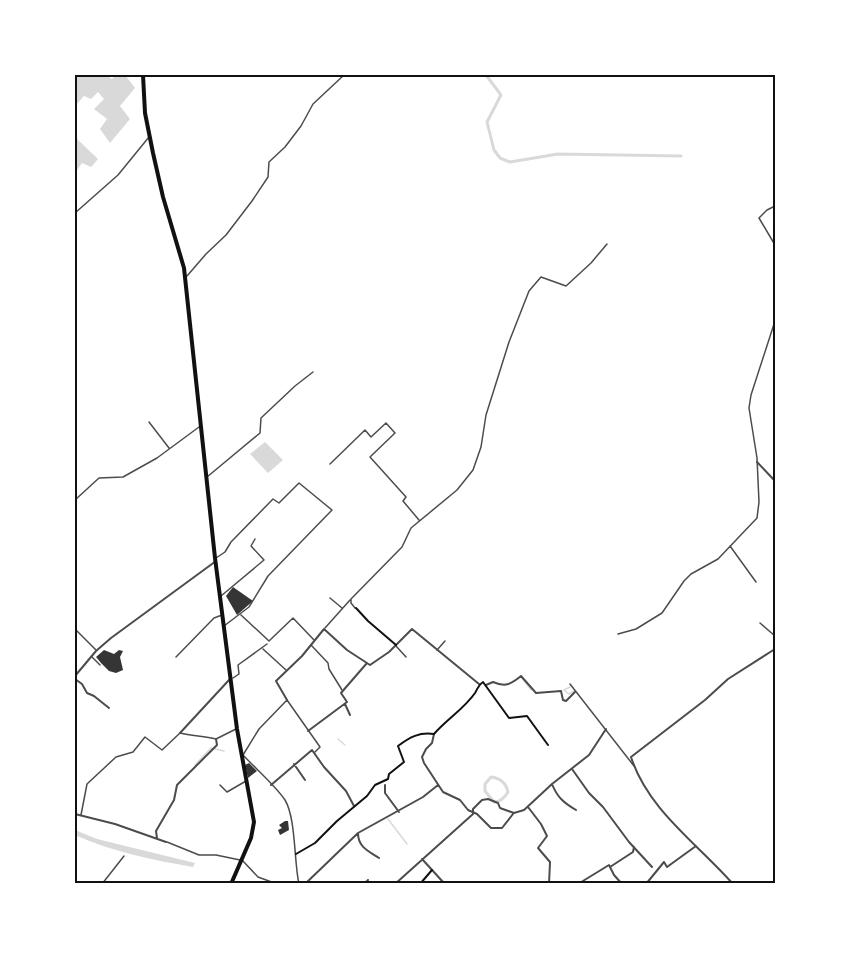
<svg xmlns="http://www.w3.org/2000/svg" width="850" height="959" viewBox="0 0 850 959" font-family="'Archivo Narrow',sans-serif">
	<rect width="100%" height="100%" fill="#fff"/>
	<path fill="#d9d9d9" d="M75 75H106L112 79 116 75H125L135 88 120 106 130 119 110 143 100 129 107 119 94 109 104 99 98 92 91 99 84 96 75 106Z
		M75 137 98 159 91 167 82 163 75 173Z
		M265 442 283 460 268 473 250 454Z
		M75 830 97 839 195 863 193 867C153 860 113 852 75 835Z"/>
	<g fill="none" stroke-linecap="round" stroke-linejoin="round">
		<path stroke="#d9d9d9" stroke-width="1.5" d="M522 678 531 690
			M570 687 564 690 569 694 574 691
			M338 739 345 745
			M195 765 211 748 224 751
			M388 819 407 844"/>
		<path stroke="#d9d9d9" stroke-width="3" d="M486 75 501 95 487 122 494 150 500 158 510 162 558 154 681 156
			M491 777C500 778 506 783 508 792 505 797 501 802 494 802L485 791V784Z"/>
	</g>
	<path fill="#353535" d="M233 587 253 601 237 615 226 596Z
		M104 650 114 654 119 650 123 651 120 657 123 670 116 673 109 671 101 663 96 657Z
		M249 763 257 771 248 778 245 765Z
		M285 821H288L289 830 280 835 278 830 282 828 279 825Z"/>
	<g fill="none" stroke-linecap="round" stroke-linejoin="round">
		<path stroke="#4c4c4c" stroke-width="1.5" d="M775 206 767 210 759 218 775 245
			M75 213 118 175 149 137
			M187 276 206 254 226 235 252 201 268 177 269 162 285 147 301 126 313 104 344 75
			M149 422 169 448
			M330 464 365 430 371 437 386 423 395 433 370 457 406 497 403 501 419 520
			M207 477 260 433 261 418 295 386 313 372
			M75 500 99 478 123 477 157 458 199 427
			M730 546 756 582
			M216 558 225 552 231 542 273 499 279 503 299 483 332 510 268 576 249 607 224 626
			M221 596 264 560 251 546 255 539
			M330 598 342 608
			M355 608 351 603V599L402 547 411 528 457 490 473 470 481 447 486 415 509 342 529 291 541 277 566 286 591 263 607 244
			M241 615 269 641 293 618 314 640
			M760 623 775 636
			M325 628 350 600
			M75 629 96 650
			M618 634 636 629 662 613 684 581 691 574 718 559 757 518 759 502 757 458 749 408 751 395 775 321
			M311 645 328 663 329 669 342 690
			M396 646 406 657
			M263 649 286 670
			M437 650 445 641
			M92 657 100 665
			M176 657 214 618 222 615
			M233 678 239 674 238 665 267 644
			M570 684 634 766
			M220 785 227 792 246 781
			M81 815 87 784 116 757 133 752 145 737 162 750 180 733C192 736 204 736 216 739L236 729
			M167 842 199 855H216L240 860
			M242 860 258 877 277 884
			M102 884 124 856
			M299 884C294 863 296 818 285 800 276 786 255 768 243 755L259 729 287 700 320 747 315 752"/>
		<path stroke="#4c4c4c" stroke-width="2" d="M757 462 775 481
			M75 676 96 651 111 638 216 561
			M75 679 82 684 87 693 94 696 109 708
			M486 685 493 682C505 687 510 685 521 676L536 693 561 691 563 700 566 701 575 692
			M287 700 276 681 302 656 324 629 347 650 370 665 389 652 412 629 479 684
			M345 704 350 715
			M308 731 347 702 341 693 367 663
			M180 733 229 680
			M434 734 432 743 426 749 422 757 424 763 443 792 460 800 468 810 477 814 491 828H502L513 814
			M294 764 305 780
			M572 769 589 793 603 807 629 842 652 867
			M552 784C557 797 564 803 576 810
			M271 785 312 750 324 767 346 791 354 806
			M385 785V793L399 812
			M528 807 541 824 547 836 538 848 550 862 549 884
			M75 814 115 824 166 842
			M473 814V809L482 800 488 799 498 803 500 808 514 813 524 810 552 784 589 755 606 729
			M358 833C358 847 368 851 379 858
			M157 838 156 831 174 800 177 785 217 745 216 739
			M422 859 443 882 442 884
			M610 867 633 852 634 847
			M305 884 358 833 423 797 438 785
			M364 884 368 880
			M395 884 473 814
			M578 884 609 865 614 875 622 884
			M646 884 664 862 667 867 696 846
			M733 884C698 844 648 810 631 757L705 700 728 679 775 649"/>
		<path stroke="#111" stroke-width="2" d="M356 608 368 621 396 645
			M296 854 315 843 337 821 367 796 375 785 388 779 389 774 404 762 398 746C410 737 419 732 434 734 447 719 464 709 475 693 478 688 478 685 483 682L509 718 527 716 548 745
			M420 884 432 870"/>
		<path stroke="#111" stroke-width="4" d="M143 75 145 113 153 153 163 197 184 268 215 558 237 729 254 822 251 838 231 884"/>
	</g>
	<rect width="850" height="959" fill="none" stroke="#ffffff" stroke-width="153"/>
	<rect x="76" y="76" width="698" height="806" fill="none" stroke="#111" stroke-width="2"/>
</svg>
